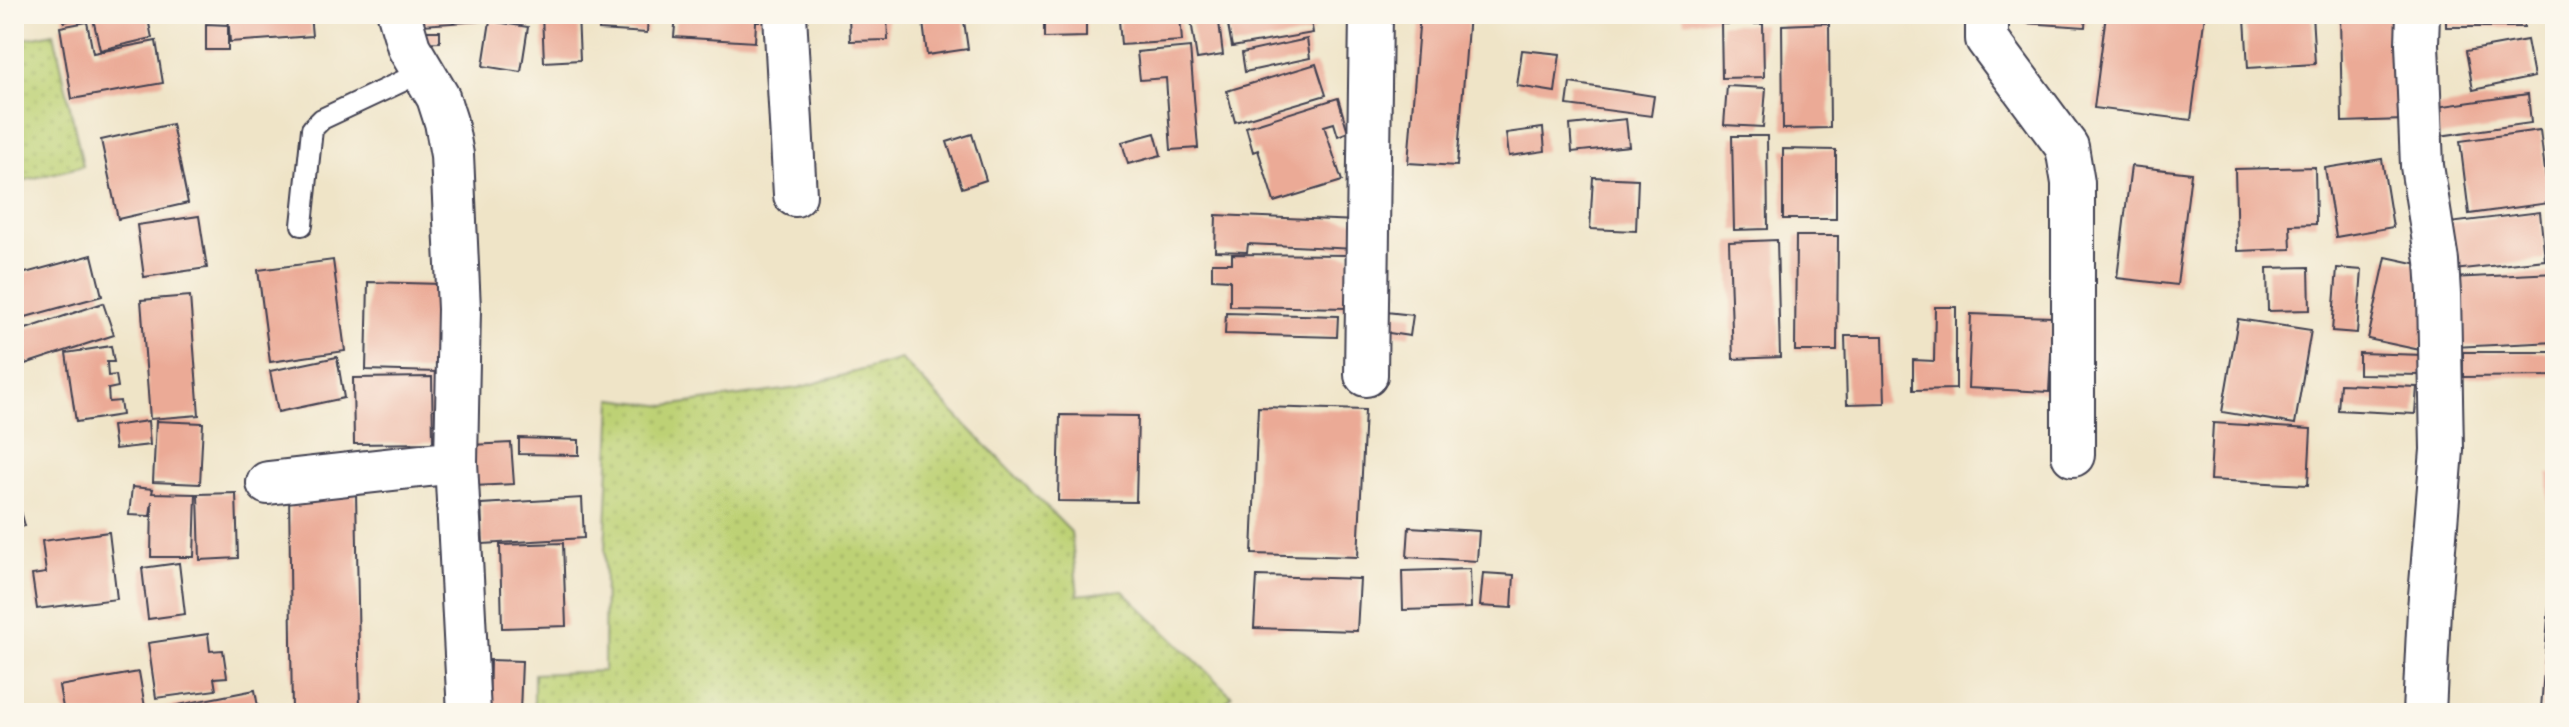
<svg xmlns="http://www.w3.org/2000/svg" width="2569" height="727" viewBox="0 0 2569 727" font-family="Vollkorn,serif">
	<defs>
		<pattern id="green-dots" width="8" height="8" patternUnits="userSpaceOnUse" patternTransform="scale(2)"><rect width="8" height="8" fill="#bdd175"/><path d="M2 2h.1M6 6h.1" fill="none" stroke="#a2b366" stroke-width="1.8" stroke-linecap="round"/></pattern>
	</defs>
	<rect width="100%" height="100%" fill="#fbf7ec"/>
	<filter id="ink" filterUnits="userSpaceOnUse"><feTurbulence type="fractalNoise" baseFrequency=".0125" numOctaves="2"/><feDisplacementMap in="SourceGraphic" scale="16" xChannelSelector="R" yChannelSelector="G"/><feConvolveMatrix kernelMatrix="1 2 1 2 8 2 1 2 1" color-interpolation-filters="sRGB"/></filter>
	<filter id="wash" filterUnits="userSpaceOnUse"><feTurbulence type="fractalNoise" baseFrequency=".006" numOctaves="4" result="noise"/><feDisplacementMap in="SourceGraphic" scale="32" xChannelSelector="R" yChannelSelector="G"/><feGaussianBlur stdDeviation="1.8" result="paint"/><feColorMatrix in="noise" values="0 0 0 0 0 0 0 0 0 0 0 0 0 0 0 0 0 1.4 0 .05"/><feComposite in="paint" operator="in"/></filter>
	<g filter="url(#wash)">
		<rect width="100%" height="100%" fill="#efe4c7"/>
		<path fill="url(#green-dots)" stroke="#707a58" stroke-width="2" d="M54 33 83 166 14 183V41Z
			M901 359 1071 532 1078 595 1122 590 1232 696 1215 713H534V674L604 671 605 550 612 399 666 406 798 388Z"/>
		<g id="blocks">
			<path fill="#ebaa96" d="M63 14H88V17L64 22Z
				M92 14H147L152 38 100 50Z
				M228 14H310L312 36 230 42Z
				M407 14H480L481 21 407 26Z
				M488 14H526V18L488 17Z
				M542 14H578L580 60 544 62Z
				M600 14H648L647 33 599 30Z
				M676 14H761L760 22H756L755 42 674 37Z
				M849 14H887L888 40 850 41Z
				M922 14H963L968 49 927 55Z
				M1044 14H1086V37L1044 38Z
				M1190 14H1218L1223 55 1197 59Z
				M1226 14H1310L1313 33 1232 47Z
				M1420 14H1469L1457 166 1408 163Z
				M1513 14H1546V16L1513 19Z
				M1683 14H1717V19L1684 22Z
				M2026 14H2086L2085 27 2026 23Z
				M2106 14H2205L2191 120 2094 108Z
				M2297 14H2312L2315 64 2248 68 2245 18Z
				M2340 14H2403L2404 120 2342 122Z
				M2446 14H2524V27H2446Z
				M1180 16 1182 41 1121 45 1119 20Z
				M490 21 528 27 521 72 483 66Z
				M87 22 93 53 156 41 163 83 72 99 60 27Z
				M1829 23 1830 128 1783 129 1782 25Z
				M206 24 228 25V50H206Z
				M1721 24H1763L1764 77 1722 78Z
				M414 31H440V42L414 43Z
				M1307 39 1310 58 1245 72 1242 53Z
				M2527 40 2534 77 2473 90 2466 51Z
				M1190 47 1198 148 1171 150 1166 78 1140 80 1137 52Z
				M1522 50 1560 54 1555 92 1517 86Z
				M1316 64 1326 95 1235 122 1227 91Z
				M1570 83 1654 96 1651 116 1567 105Z
				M1727 86 1766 88 1763 127 1724 125Z
				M2528 94 2531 123 2439 136 2436 107Z
				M1338 98 1348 132 1338 136 1334 123 1324 126 1342 181 1274 202 1258 150 1253 152 1246 127Z
				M1626 119 1629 146 1572 152 1570 125Z
				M172 124 188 203 118 219 101 140Z
				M1543 128 1545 151 1509 156 1506 133Z
				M2540 130 2549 203 2469 214 2460 141Z
				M1155 133 1161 155 1128 164 1122 142Z
				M972 134 986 180 962 188 947 142Z
				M1732 136H1767L1768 229 1734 230Z
				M1783 149 1836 150V219H1783Z
				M2382 159 2393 227 2336 237 2325 168Z
				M2131 166 2191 173 2177 285 2117 278Z
				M2315 167 2316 224 2290 225 2291 249 2237 251 2235 169Z
				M1593 177 1638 179 1636 231 1590 229Z
				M2540 212 2545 260 2454 270 2449 223Z
				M1216 215 1358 221 1356 249 1248 244 1247 252 1215 251Z
				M199 216 207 268 144 277 137 225Z
				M1796 236H1838L1837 351H1795Z
				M1777 240 1780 357 1733 359 1729 242Z
				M1232 254 1350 255 1349 308 1230 306V280L1212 279V263H1232Z
				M92 255 102 296 22 318 14 289V276Z
				M2386 257 2437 268 2420 350 2368 339Z
				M333 260 345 351 270 362 258 270Z
				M2309 267 2310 310 2268 311 2267 268Z
				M2337 268 2362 270 2357 333 2332 331Z
				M2555 273V342L2454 347 2450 278Z
				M368 282 441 284 438 372 366 370Z
				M190 296 199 415 150 419 141 300Z
				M103 303 114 335 19 366 14 350V333Z
				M1935 307H1956V389L1913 390V360L1934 361Z
				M1386 312 1413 315 1410 336 1382 332Z
				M1226 313 1338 316 1337 337 1225 334Z
				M1971 314 2053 317 2049 392 1968 388Z
				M2238 319 2311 330 2295 424 2222 412Z
				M1845 336H1883L1885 403 1847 404Z
				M111 346 114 362H107L108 376 116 375 118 387 108 389 109 402 120 401 122 415 76 422 66 353Z
				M2463 352H2555V376L2463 377Z
				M2359 353 2424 355V375L2359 374Z
				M337 357 344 398 278 412 270 371Z
				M432 377 433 443 354 444 353 378Z
				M2340 384 2417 387 2415 414 2338 410Z
				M1258 407 1365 410 1358 557 1252 554Z
				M1060 415 1138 416 1136 502 1058 501Z
				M148 421 150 445 115 449 112 426Z
				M156 421 203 423 200 484 153 482Z
				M2213 423 2311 429 2308 485 2210 480Z
				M519 438 579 440V455L519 454Z
				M511 443 514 484 473 486 471 445Z
				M2548 474H2555V519H2549Z
				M14 485 25 526 16 528 19 543 14 544Z
				M132 487 153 489 152 493 196 494 194 557H151L152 501 150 516 129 515Z
				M356 491 360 713H292L289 492Z
				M236 493 238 558 200 560 198 494Z
				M582 498 584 538 483 544 481 504Z
				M1409 527 1479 531 1477 561 1407 557Z
				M109 532 117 599 37 609 32 575 46 573 42 541Z
				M563 543 566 626 502 628 500 545Z
				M2553 553H2555V710L2541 709Z
				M179 563 185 614 148 619 142 568Z
				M1470 569 1471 608 1403 610 1402 571Z
				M1483 573 1514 575 1512 608 1480 606Z
				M1257 576 1360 579 1357 631 1254 628Z
				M208 634 210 651 223 650 227 677 214 678 216 690 156 698 148 643Z
				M490 660 522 661 520 712 489 711Z
				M139 672 146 713H64L59 686Z
				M255 690 259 713H154L153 710Z"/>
		</g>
	</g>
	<g filter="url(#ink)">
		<use href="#blocks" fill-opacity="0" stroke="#413f50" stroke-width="2"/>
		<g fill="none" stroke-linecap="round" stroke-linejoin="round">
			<g stroke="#413f50" stroke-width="24">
				<path id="service" d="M302 225 312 129 322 119 424 71"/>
			</g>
			<g stroke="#413f50" stroke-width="46">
				<path id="minor" d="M399 14 409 48 438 97 446 122 452 155 459 309 456 462 469 713
					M785 14 795 195
					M1987 14V39L2067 147 2073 183V455
					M2418 14 2417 44 2422 166 2437 261 2439 294 2442 450 2429 609 2424 713
					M1366 375 1371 14
					M268 483 456 462"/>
			</g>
			<use href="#service" stroke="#fff" stroke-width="20"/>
			<use href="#minor" stroke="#fff" stroke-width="42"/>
		</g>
	</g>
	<rect width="2569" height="727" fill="none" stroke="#fbf7ec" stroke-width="48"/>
</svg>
